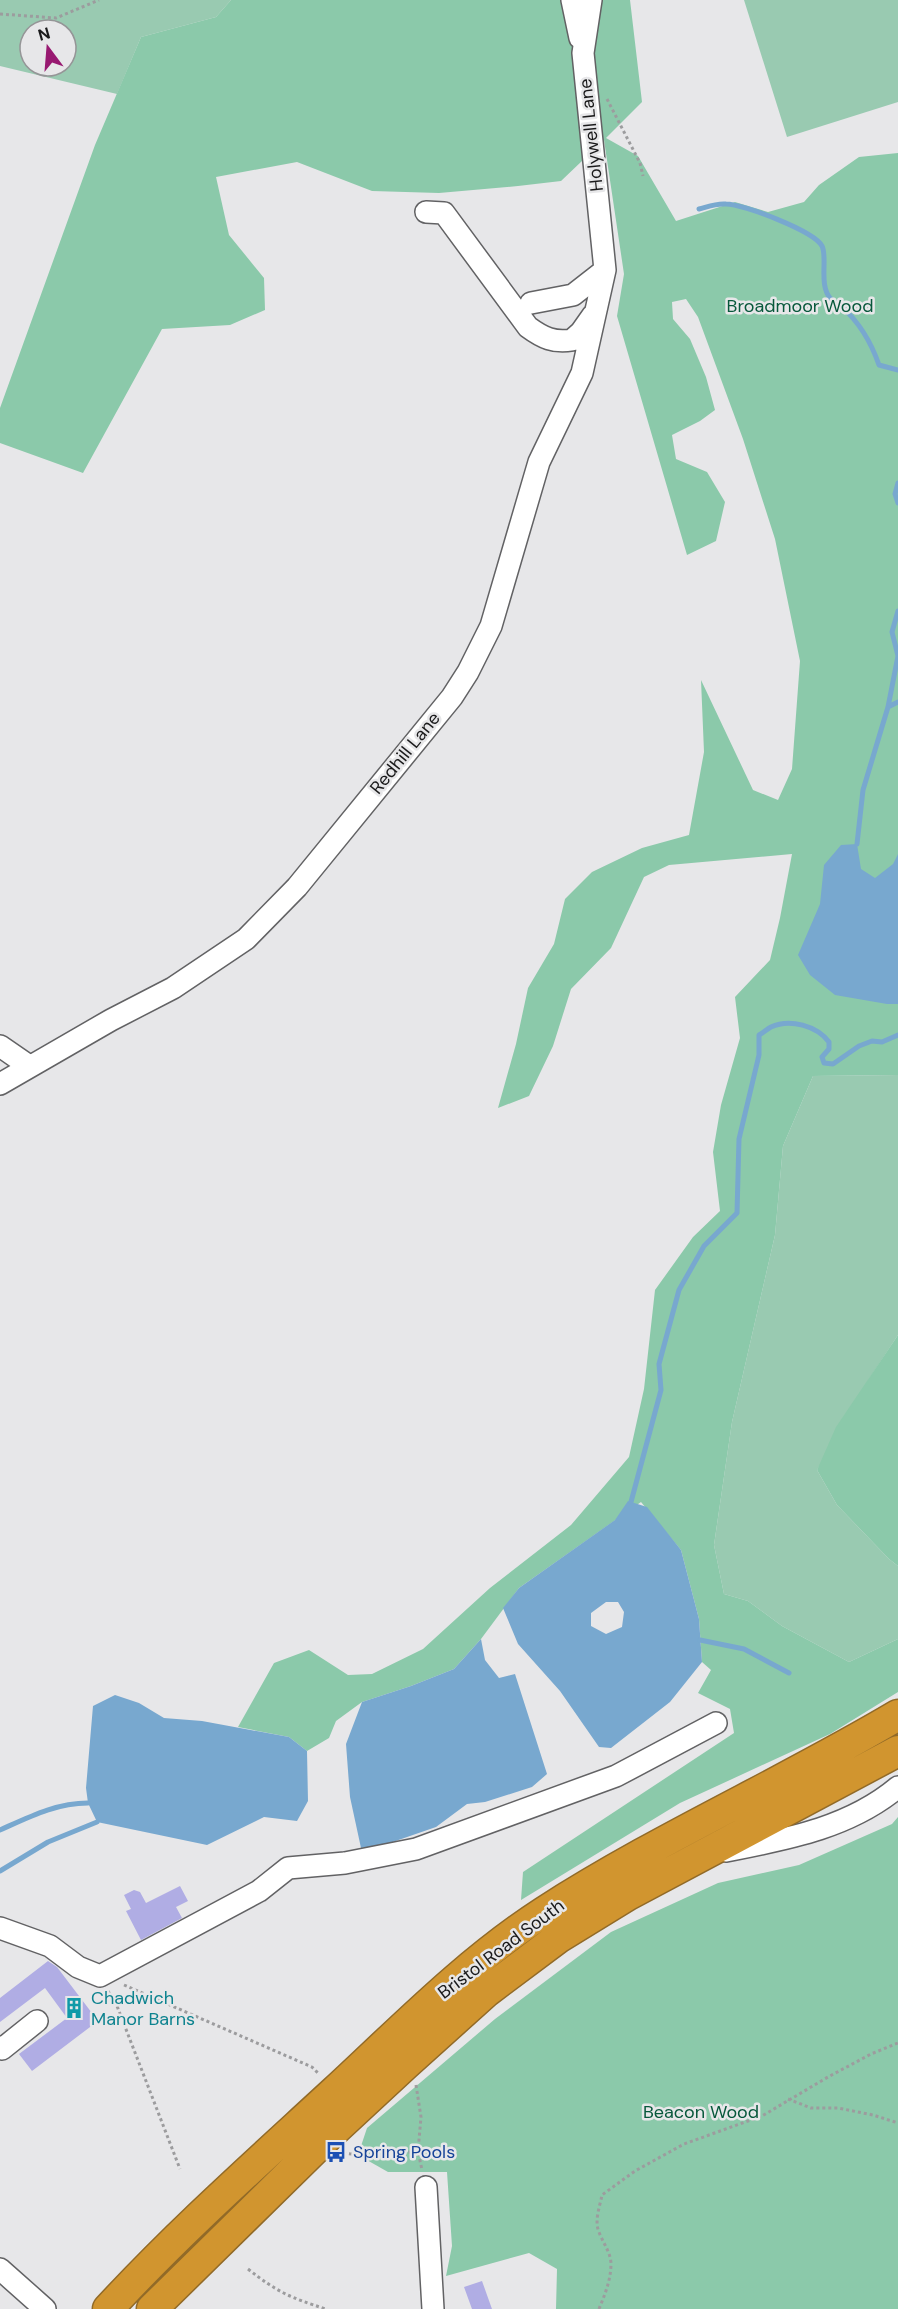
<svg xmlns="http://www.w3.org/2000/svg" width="898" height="2309" font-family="'DM Sans',sans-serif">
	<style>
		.green { fill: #99cab1; fill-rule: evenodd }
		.forest { fill: #8bc9aa }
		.water { fill: #78a8cf; fill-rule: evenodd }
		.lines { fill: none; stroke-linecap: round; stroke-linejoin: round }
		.stream { stroke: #78a8cf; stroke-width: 5 }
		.building { fill: #b0ade4 }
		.minor-casing { stroke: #626264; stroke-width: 24 }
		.highway-casing { stroke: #916a28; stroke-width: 33 }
		.path { stroke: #9c9c9e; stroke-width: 3; stroke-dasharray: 3 3; stroke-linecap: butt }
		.minor { stroke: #fff; stroke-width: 21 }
		.highway { stroke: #d1952f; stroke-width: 30 }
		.labels { text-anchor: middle; stroke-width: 5; stroke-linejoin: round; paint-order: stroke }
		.street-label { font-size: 18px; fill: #1a1a1b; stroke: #e7e7e9 }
		.park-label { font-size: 18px; fill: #07583b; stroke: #e7e7e9 }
		.culture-label { font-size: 18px; fill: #0d838f; stroke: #e7e7e9; text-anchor: start }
		.transit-label { font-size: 18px; fill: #164399; stroke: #e7e7e9; text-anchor: start }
	</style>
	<rect width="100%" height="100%" fill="#e7e7e9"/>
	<path class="green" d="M0 0H231L216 17 141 37 117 94 0 66ZM30 30H66V66H30Z
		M744 0H898V102L787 137Z
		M898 1075V1335L869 1379 817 1470 837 1505 889 1559 898 1566V1639L849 1662 782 1626 748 1601 724 1594 714 1545 732 1422 775 1235 783 1146 813 1076Z"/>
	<path class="forest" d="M231 0H630L642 102 606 138 638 156 676 221 735 202 768 212 804 202 819 185 859 157 898 153V1075L813 1076 783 1146 775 1235 732 1422 714 1545 724 1594 748 1601 782 1626 849 1662 898 1639V1692L830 1734 680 1803 521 1900 523 1872 734 1733 730 1709 698 1693 711 1670 702 1662 699 1619 681 1550 641 1502 519 1588 481 1639 454 1669 411 1686 362 1702 336 1721 329 1738 307 1751 289 1737 238 1727 274 1663 309 1650 348 1675 372 1674 423 1649 490 1588 571 1525 629 1457 644 1389 655 1290 693 1237 720 1211 713 1152 721 1105 740 1038 735 997 770 960 780 918 792 854 669 865 644 877 611 948 571 989 553 1046 529 1096 498 1108 516 1044 528 988 554 944 565 899 592 872 642 848 689 835 704 752 701 680 753 790 778 800 792 769 800 661 775 539 743 439 698 317 686 299 672 302 673 319 690 339 706 377 715 410 700 421 672 435 676 459 707 472 725 502 716 541 687 555 617 316 624 274 604 140 561 181 518 186 439 193 372 191 297 162 216 177 229 235 264 278 265 310 230 325 162 329 83 473 0 443V408L95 145 141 37 216 17Z
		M898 1335V1566L889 1559 837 1505 817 1470 836 1427Z
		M898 1817V2309H556L557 2269 529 2253 446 2276 452 2246 447 2172H388L358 2155 367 2128 495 2019 611 1932 718 1883 799 1865 892 1824Z"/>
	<path class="water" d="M857 844 861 869 875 878 893 864 898 854V1004H887L835 995 810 975 798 955 820 904 824 865 841 845Z
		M628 1501 647 1507 681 1550 699 1619 702 1662 670 1702 611 1748 599 1747 560 1691 518 1644 503 1608 519 1588 615 1520ZM606 1602H618L624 1612 622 1627 606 1634 591 1626V1613Z
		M481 1639 485 1660 499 1678 515 1674 547 1774 532 1787 485 1802 467 1804 436 1827 384 1845 361 1848 350 1797 346 1744 362 1702 411 1686 454 1669Z
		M115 1695 139 1703 164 1718 202 1721 289 1737 307 1751 308 1801 297 1821 264 1817 207 1845 97 1822 88 1803 86 1788 93 1706Z"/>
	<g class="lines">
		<path class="stream" d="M699 209C707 207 716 203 726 204 743 204 814 231 822 246 828 257 818 286 831 299 834 302 839 304 842 307 860 323 871 342 879 365L898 370
			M898 483 895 494 898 503
			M888 707 898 702
			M857 844 863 790 888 707 898 656 892 632 898 611
			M631 1502 661 1390 659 1364 679 1290 704 1246 737 1213 739 1139 759 1055V1035C763 1033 767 1029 771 1027 790 1018 817 1026 829 1042V1049L822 1057 824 1063 833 1064 859 1046 872 1041 882 1042 898 1035
			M700 1640 744 1649 789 1673
			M0 1830C29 1817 56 1803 88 1803
			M0 1871 48 1842 97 1822"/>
	</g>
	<path class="building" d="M180 1886 188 1901 176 1907 182 1918 141 1940 126 1911 131 1909 124 1895 134 1890 140 1892 146 1903Z
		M48 1961 57 1967 98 2021 32 2071 19 2054 67 2018 45 1988 0 2022V1998Z
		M482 2281 492 2309H472L464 2287Z"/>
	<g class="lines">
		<defs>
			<path id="minor" d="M572 0 580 38
				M426 212 444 213 528 327C543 338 554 343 572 340L581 332 593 315
				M531 303 573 295 605 270
				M0 1046 29 1066
				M0 1084 111 1020 173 988 246 939 297 887 452 697 468 672 491 626 539 462 582 373 605 270 583 53 591 0
				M726 1851C787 1839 849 1828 898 1787
				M0 1928 50 1946 78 1967 100 1976 259 1891 288 1868 345 1863 416 1849 616 1776 716 1723
				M0 2047 2 2049 37 2021
				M426 2187 433 2309
				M0 2269 45 2309"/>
			<path id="highway" d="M108 2309C179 2232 258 2162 335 2091 402 2029 467 1962 544 1912 657 1839 782 1784 898 1715
				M152 2309 323 2141 405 2065 486 1992 558 1938 628 1895 898 1751"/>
		</defs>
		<use href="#minor" class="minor-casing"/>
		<use href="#highway" class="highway-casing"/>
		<path class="path" d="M0 14 56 18 99 0
			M607 99 640 163 643 176
			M124 1985 312 2067 319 2074
			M108 1991 117 2006 180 2169
			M416 2085 421 2117 418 2151
			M788 2099 811 2108H838L873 2115 898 2123
			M343 2153 375 2157 418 2151 422 2170
			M248 2269C277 2292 291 2298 326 2309
			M599 2309C605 2294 611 2280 611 2263 610 2251 603 2243 599 2232 594 2221 600 2206 602 2195L635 2171 684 2144 762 2116 828 2077 871 2054 898 2043"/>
		<use href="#minor" class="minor"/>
		<use href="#highway" class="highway"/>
	</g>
	<defs>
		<symbol id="building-bare" viewBox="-9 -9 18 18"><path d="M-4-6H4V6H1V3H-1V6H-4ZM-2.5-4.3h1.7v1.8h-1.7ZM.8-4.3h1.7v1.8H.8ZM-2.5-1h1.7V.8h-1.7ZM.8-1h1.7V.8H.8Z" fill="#0f9aa8" stroke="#e7e7e9" stroke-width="2.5" paint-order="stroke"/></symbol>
		<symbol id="bus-bare" viewBox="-9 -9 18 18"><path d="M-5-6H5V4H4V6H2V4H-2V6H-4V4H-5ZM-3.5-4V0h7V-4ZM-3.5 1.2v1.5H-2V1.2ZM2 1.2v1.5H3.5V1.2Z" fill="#1a4fb4" stroke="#e7e7e9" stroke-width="2.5" paint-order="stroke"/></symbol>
	</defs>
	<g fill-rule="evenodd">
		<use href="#building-bare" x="59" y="1993" width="30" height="30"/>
		<use href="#bus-bare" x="321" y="2137" width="30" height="30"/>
	</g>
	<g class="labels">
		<g class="street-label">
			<text transform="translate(591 135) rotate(-96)" y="6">Holywell Lane</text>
			<text transform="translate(405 753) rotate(-51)" y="6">Redhill Lane</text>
			<text transform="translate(501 1949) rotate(-37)" y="6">Bristol Road South</text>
		</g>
		<g class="park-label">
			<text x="800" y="312">Broadmoor Wood</text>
			<text x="701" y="2118">Beacon Wood</text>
		</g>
		<g class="culture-label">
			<text x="91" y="2004">Chadwich<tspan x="91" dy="21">Manor Barns</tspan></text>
		</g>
		<g class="transit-label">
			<text x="353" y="2158">Spring Pools</text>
		</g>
	</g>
	<g transform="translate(48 48) rotate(344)"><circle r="28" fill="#e7e7e9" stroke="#959597" stroke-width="1.5"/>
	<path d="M0-4.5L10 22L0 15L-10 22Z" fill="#981971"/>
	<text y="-9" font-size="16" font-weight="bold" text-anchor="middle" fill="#1a1a1b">N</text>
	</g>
</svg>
